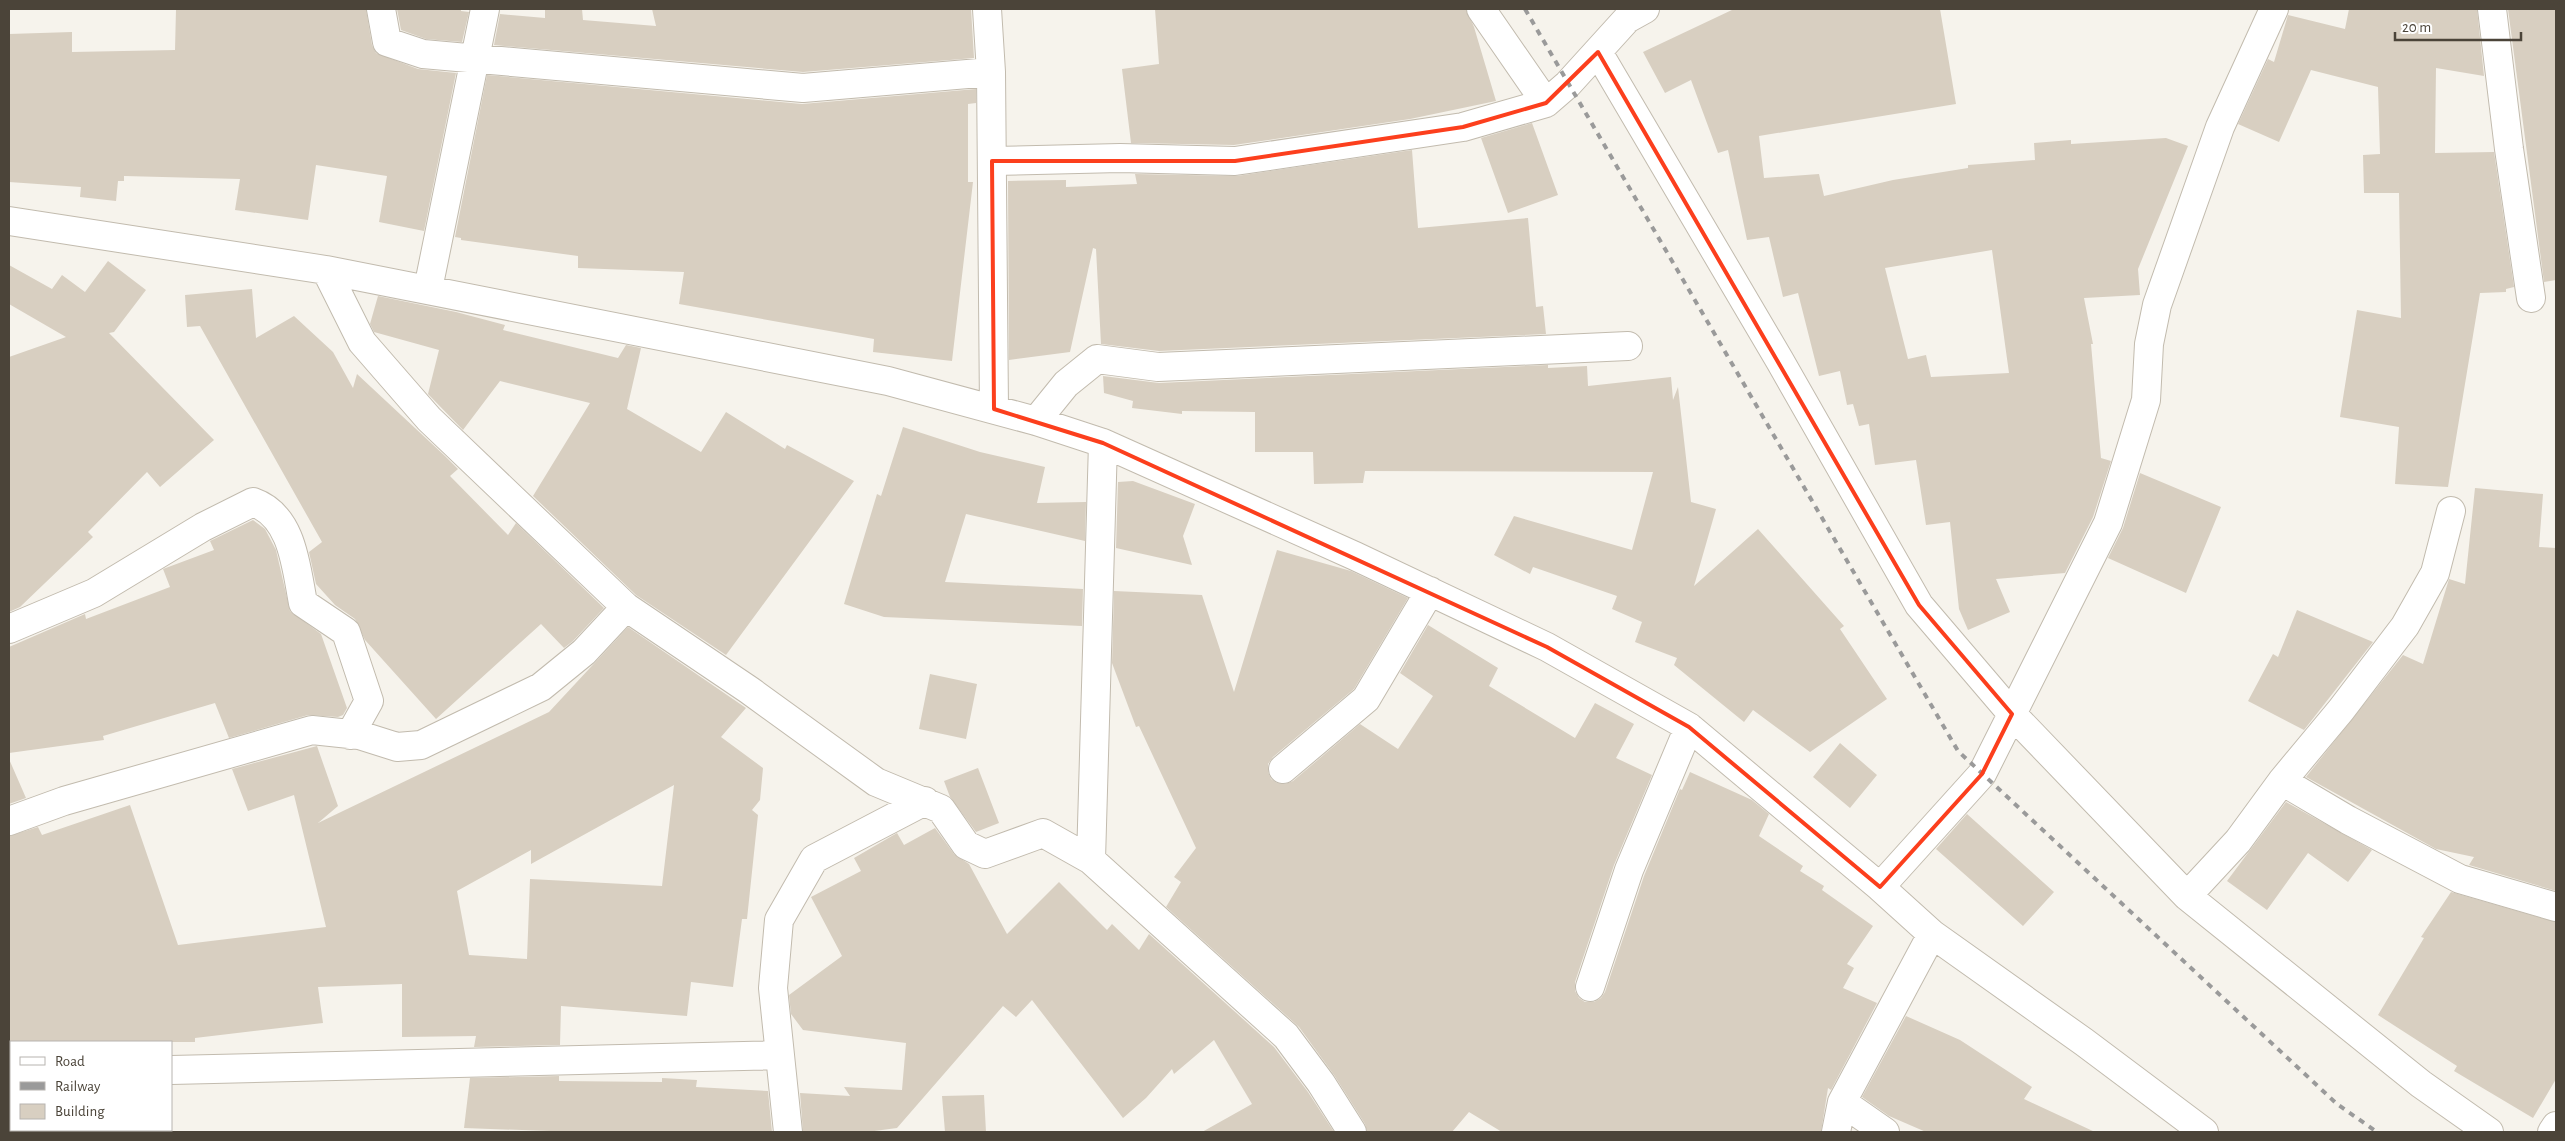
<svg xmlns="http://www.w3.org/2000/svg" width="2565" height="1141" font-family="'Alegreya Sans',sans-serif">
	<style>
		.building { fill: #d8cfc1; fill-rule: evenodd }
		.lines { fill: none; stroke-linecap: round; stroke-linejoin: round }
		.minor-casing { stroke: #c2bbae; stroke-width: 30 }
		.minor { stroke: #fff; stroke-width: 28 }
		.rail { stroke: #9a9a9a; stroke-width: 4; stroke-dasharray: 6 6; stroke-linecap: butt }
		.marked { fill: none; stroke: #fc3f1d; stroke-width: 4; stroke-linejoin: round }
	</style>
	<rect width="100%" height="100%" fill="#f6f3ec"/>
	<path class="building" d="M176 9H366L372 45 376 53 418 69 456 73 424 231 379 222 387 176 316 165 308 220 235 210 240 179 124 176V181H118L116 201 80 197 81 187 9 182V34L72 32V52L175 50Z
		M397 9H461V11L469 12 462 42 426 39 401 30Z
		M545 9H582L583 20 656 26 652 9H971L974 58 803 72 494 45 500 14 545 18Z
		M1155 9H1466L1474 27 1496 101 1410 119 1234 145 1131 143 1122 69 1159 64Z
		M1734 9H1940L1956 104 1759 136 1764 178 1819 174 1824 196 1893 180 1968 168V165L2035 160 2034 143 2071 140V144L2166 138 2188 146 2138 269 2140 295 2084 298 2093 344H2091L2101 458 2111 461 2093 517 2065 573 1996 579 2010 612 1968 630 1959 609 1950 522 1926 525 1916 460 1875 465 1869 424 1859 426 1853 404 1847 405 1840 371 1819 376 1798 293 1783 297 1769 237 1747 240 1728 150 1718 153 1691 80 1665 93 1643 52ZM1992 250 2009 373 1931 377 1926 355 1908 359 1885 268Z
		M2349 9H2477L2484 76 2436 68 2435 153 2494 152 2514 287 2506 289V292L2480 293 2448 487 2395 484 2399 427 2340 417 2357 310 2401 318 2399 193H2364L2363 155 2380 154 2378 87 2311 70 2279 142 2238 124 2268 59 2274 62 2288 15 2345 29Z
		M2508 9H2556V280L2544 282Z
		M487 75 802 104 976 89V103L968 104V182H973L952 361 873 352 874 339 679 304 684 272 578 268V256L461 240V238L455 237Z
		M1532 123 1558 195 1508 213 1481 138Z
		M1412 150 1418 228 1528 218 1536 307 1543 306 1546 334 1159 351 1101 344 1096 249 1093 248 1070 352 1009 360 1008 181 1066 180V187L1137 184 1135 174 1237 176Z
		M108 261 146 290 114 332 109 333 214 440 160 487 147 472 88 532 93 537 20 607 9 612V357L66 337 9 304V265L52 289 62 275 85 292Z
		M252 289 256 338 294 316 333 352 353 388 357 374 445 456 458 469 450 476 508 535 516 523 604 608 573 641 564 648 541 624 436 719 365 640 355 619 335 605 316 584 309 552 322 542 200 326 187 327 185 295Z
		M378 296 456 312 505 325 503 330 618 358 626 345 641 348 627 409 701 452 726 412 785 449 787 445 854 481 726 655 636 595 533 496 590 403 500 381 463 430 428 394 439 350 374 332 370 324Z
		M1548 365V368L1587 366 1588 386 1671 377 1673 400 1678 387 1691 502 1716 509 1694 586 1758 529 1844 626 1840 629 1887 699 1810 752 1753 710 1744 722 1674 665 1677 658 1635 642 1642 622 1612 609 1617 596 1533 567 1530 574 1494 555 1514 516 1632 550 1653 472 1365 471 1363 483 1314 484 1313 452H1255V412L1182 411V414L1132 408 1133 401 1104 393 1103 376 1159 383Z
		M903 427 980 452 1045 467 1037 503 1086 502 1085 541 966 514 945 582 1083 589 1082 626 884 617 844 604 877 494 881 496Z
		M2140 473 2221 507 2186 593 2108 558 2123 528Z
		M1133 481 1195 504 1183 536 1192 565 1116 548 1118 482Z
		M2475 488 2543 494 2539 547 2556 548V891L2469 865 2474 857 2436 849 2306 777 2403 655 2423 664 2449 579 2465 584Z
		M253 520 265 529 276 550 290 611 321 634 347 708 343 715 338 717 308 715 229 738 215 703 103 736 104 740 9 753V647L85 614 86 619 170 587 163 569 214 550 210 541Z
		M1277 550 1351 571 1408 598 1354 689 1273 757 1268 764V772L1271 779 1277 783 1285 784 1293 781 1360 724 1398 749 1433 696 1400 673 1428 625 1498 668 1489 686 1575 738 1595 703 1634 724 1616 758 1652 775 1614 865 1575 982V991L1579 998 1585 1002H1594L1601 998 1605 992 1644 876 1680 789 1682 790 1690 772 1752 800 1769 814 1759 836 1803 866 1800 871 1824 886 1822 890 1873 926 1847 964 1854 968 1843 988 1877 1003 1831 1090 1828 1088 1821 1132H1502L1469 1112 1452 1132H1367L1365 1124 1334 1075 1299 1027 1166 907 1181 882 1174 877 1196 848 1139 726 1136 727 1112 663 1114 591 1202 595 1234 692Z
		M2297 610 2373 642 2304 730 2248 701 2273 654 2278 657Z
		M628 627 746 708 721 737 763 768 760 800 752 810 758 815 747 919H742L733 987 691 982 687 1016 561 1006 560 1045 474 1047 476 1036 402 1037V984L318 987 323 1023 195 1038V1042H9V836L38 827 42 835 130 805 178 945 326 927 294 795 248 811 232 769 317 746 338 806 318 823 549 712ZM674 785 662 886 530 879 527 959 469 955 457 891 531 850V864Z
		M930 674 977 684 966 739 919 729Z
		M1840 743 1877 775 1850 808 1813 777Z
		M9 759 26 798 9 804Z
		M978 768 999 823 976 832 950 797 944 781Z
		M2286 802 2372 850 2348 882 2308 853 2267 910 2227 881Z
		M1967 814 2054 892 2023 926 1936 849Z
		M935 828 954 854 969 864 1007 934 1059 882 1107 930 1112 924 1139 950 1149 934 1274 1047 1308 1092 1334 1132H1202L1252 1104 1214 1040 1174 1074 1172 1069 1146 1098 1123 1118 1032 1000 1016 1017 1003 1006 897 1128 867 1132H803L800 1093 850 1096 844 1087 902 1090 906 1043 803 1030 791 1014 789 995 842 956 811 897 861 871 854 858 897 833 904 845Z
		M2451 892 2556 922V1079L2533 1118 2454 1071 2457 1066 2378 1015 2424 938 2421 937Z
		M1906 1016 1960 1040 2032 1087 2024 1099 2095 1132H1926L1889 1116 1862 1097Z
		M559 1076V1081L662 1082V1078L697 1080 696 1087 768 1091 772 1132H577L464 1128 470 1078Z
		M984 1095 986 1132H945L942 1096Z"/>
	<g class="lines">
		<defs>
			<path id="minor" d="M381 9 387 42 423 54 803 88 991 72
				M987 9 991 72 994 409
				M1481 9 1546 103
				M2492 9 2509 149 2531 298
				M1598 52 1780 361 1919 605 2012 714 2187 896 2421 1084 2489 1132
				M992 161 1120 158 1235 161 1463 127 1546 103 1568 84 1627 19 1645 9
				M9 221 326 270 888 381 1036 421 1103 443 1355 556 1547 647 1689 727 1880 887 1932 934 2084 1042 2204 1132
				M326 270 362 342 429 419 626 607 749 690 876 782 941 809 966 845 985 854 1043 833 1091 860 1286 1036 1321 1083 1352 1132
				M428 289 485 9
				M1036 421 1066 384 1097 359 1158 367 1628 346
				M9 629 94 593 203 527 253 502C293 516 296 567 303 603L346 632 369 701 350 735
				M1283 769 1366 699 1430 591
				M2282 781 2348 820 2460 879 2556 907
				M9 821 64 801 312 730 359 735 397 747 421 745 541 687 584 652 626 607
				M1091 860 1103 443
				M1880 887 1982 774 2108 523 2146 400 2149 344 2157 305 2220 127 2274 9
				M2187 896 2238 841 2282 781 2341 710 2405 626 2435 573 2451 511
				M1590 987 1629 870 1689 727
				M171 1070 780 1055
				M9 1074H11
				M1842 1102 1885 1132
				M788 1132 773 988 779 920 814 859 925 801
				M1836 1132 1842 1102 1932 934
				M2552 1132 2556 1126"/>
		</defs>
		<use href="#minor" class="minor-casing"/>
		<use href="#minor" class="minor"/>
		<path class="rail" d="M1525 9 1958 751 2337 1104 2377 1132"/>
	</g>
	<path class="marked" d="M1598 52 1919 605 2012 714 1982 774 1880 887 1689 727 1547 647 1103 443 994 409 992 161H1235L1463 127 1546 103Z"/>
	<rect width="2565" height="1141" fill="none" stroke="#4b4439" stroke-width="20"/>
	<rect x="10" y="1041" width="162" height="90" fill="#ffffff" stroke="#b7b4b0"/>
	<rect x="20" y="1057" width="25" height="8" fill="#ffffff" stroke="#b7b4b0"/>
	<text x="55" y="1066" font-size="15" fill="#4b4439">Road</text>
	<rect x="20" y="1082" width="25" height="8" fill="#9a9a9a" stroke="#b7b4b0"/>
	<text x="55" y="1091" font-size="15" fill="#4b4439">Railway</text>
	<rect x="20" y="1104" width="25" height="15" fill="#d8cfc1" stroke="#b7b4b0"/>
	<text x="55" y="1116" font-size="15" fill="#4b4439">Building</text>
	<path d="M2395 32v8h126v-8" fill="none" stroke="#4b4439" stroke-width="2.5"/>
	<text x="2402" y="32" font-size="15" fill="#4b4439" stroke="#ffffff" stroke-width="4" paint-order="stroke">20 m</text>
</svg>
